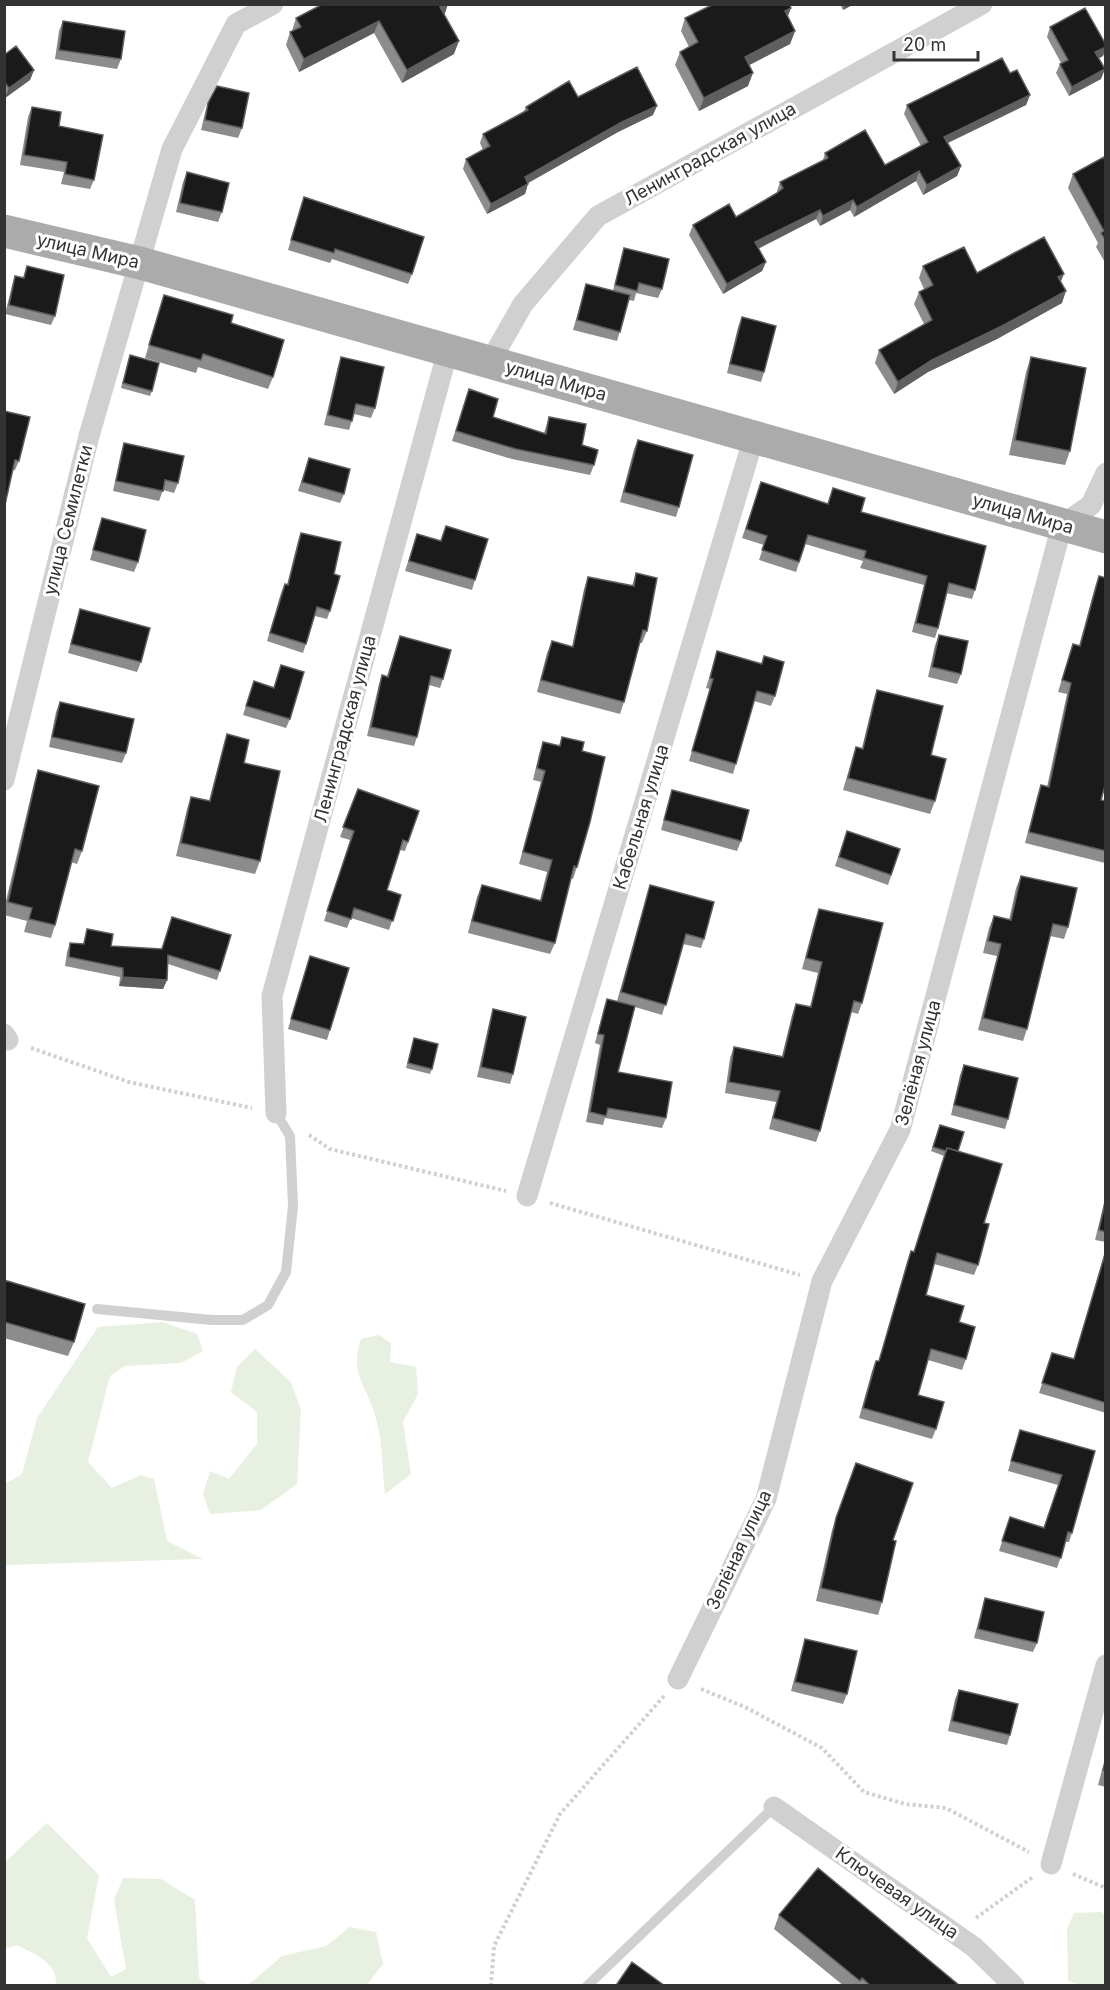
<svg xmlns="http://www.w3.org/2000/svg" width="1110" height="1990" font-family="Inter,sans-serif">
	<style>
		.green { fill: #e8f0e1 }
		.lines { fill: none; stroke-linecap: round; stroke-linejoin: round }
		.path { stroke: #d0d0d0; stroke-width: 4; stroke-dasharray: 3 3; stroke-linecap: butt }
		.lane { stroke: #d0d0d0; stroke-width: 10 }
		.street { stroke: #d0d0d0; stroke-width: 21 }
		.primary { stroke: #ababab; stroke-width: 33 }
		.wall { fill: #8c8c8c }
		.shaded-wall { fill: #5f5f5f }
		.building { fill: #1a1a1a; stroke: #5f5f5f; stroke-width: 1.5 }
		.labels { text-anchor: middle; stroke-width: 6; stroke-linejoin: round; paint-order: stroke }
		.street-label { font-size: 18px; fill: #333; stroke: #fff }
	</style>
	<rect width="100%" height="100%" fill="#fff"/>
	<path class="green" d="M163 1322 197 1334 203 1351 181 1363 125 1366 110 1376 88 1462 112 1488 141 1475 154 1479 167 1541 203 1559 5 1565V1484L22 1474 37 1418 98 1327Z
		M379 1335 391 1343 390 1362 416 1367 418 1394 403 1422 411 1474 385 1494C382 1469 383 1439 375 1415 366 1384 349 1373 361 1339Z
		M255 1349 291 1382 301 1410 297 1484 261 1510 210 1514 203 1494 210 1471 229 1479 257 1444V1412L231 1392 237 1367Z
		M47 1823 99 1875 87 1938 111 1977 126 1969 114 1900 123 1878 161 1879 195 1900 199 1978 208 1985H56C58 1962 34 1954 17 1945L5 1949 6 1861Z
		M1101 1912 1105 1914V1985H1081L1068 1981 1067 1929 1074 1913Z
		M350 1927 376 1932 383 1964 367 1985H248L282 1956 326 1946Z"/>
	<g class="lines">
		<path class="path" d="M31 1048 129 1082 252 1108
			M309 1135 330 1149 506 1191
			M550 1203 800 1275
			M701 1689 745 1707 822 1748 864 1792 905 1804 946 1808 1029 1852
			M1073 1874 1106 1888
			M976 1918 1033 1877
			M491 1986 494 1946 560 1814 664 1696"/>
		<path class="lane" d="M97 1309 212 1320H243L268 1305 286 1272 293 1206 290 1136 276 1113
			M587 1986 774 1807"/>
		<path class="street" d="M490 362 523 304 598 216 982 4
			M4 780 89 436 172 149 236 24 273 4
			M4 1034 8 1040
			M276 1113 272 996 448 350
			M527 1196 754 437
			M678 1679 766 1499 822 1281 900 1130 1062 525 1091 505 1106 473
			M774 1807 974 1947 1014 1986
			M1051 1864 1106 1665"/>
		<path class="primary" d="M4 231 140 263 1106 537"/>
	</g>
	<path class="wall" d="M448 4 444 15 454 54 402 83 374 33 299 72 286 45 290 32 292 31 296 18Z
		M840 4H854L843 10Z
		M788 17 795 31 790 44 749 65 748 86 699 111 675 65 680 52 689 47 681 31 685 18Z
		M63 21 121 59 117 69 55 59 59 31Z
		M1050 27 1106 45V49L1103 56 1099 58 1101 79 1069 96 1056 73 1060 64 1061 63 1047 37Z
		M4 55 34 70 30 80 5 98 4 97Z
		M1010 73 1030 95 1026 105 948 143 961 166 957 176 923 195 916 181 854 217 850 210 820 226 816 219 758 249 766 262 762 271 723 294 689 235 693 225 736 217 778 193 777 191 780 182 823 160 825 153 885 165 921 146 904 114 907 105Z
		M578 97 653 115 618 132 528 183 525 194 487 214 463 169 466 159 483 150 480 143 483 134 524 111 526 107Z
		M208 103 242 128 238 138 201 130 205 113Z
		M32 107 59 126 94 180 90 189 61 184 64 172 20 165 28 117Z
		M1106 160V264L1096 247 1098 243 1068 188 1073 174Z
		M187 172 222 212 218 222 176 212 183 182Z
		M304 197 412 274 408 284 332 259 330 263 288 250Z
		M624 248 662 289 658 298 636 293 634 301 629 300 617 341 573 330 586 284 613 291 621 258Z
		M27 266 55 316 51 325 5 314 12 286 15 276 23 278Z
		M923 266 977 273 1061 282 1062 303 997 339 928 372 894 394 875 363 879 350 924 324 914 304 919 292 924 289 919 278Z
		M164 295 231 323 273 377 268 389 198 367 196 373 145 358Z
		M742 317 764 372 761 382 727 373 738 327Z
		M130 355 152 391 150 396 121 388Z
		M341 357 375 408 371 418 354 414 349 430 324 425 338 366Z
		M1031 357 1070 451 1065 465 1009 455 1026 372Z
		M469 389 493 417 544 433 549 417 582 445 594 465 590 475 512 459 452 441Z
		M4 411 19 461 15 470H13Z
		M638 440 679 507 676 517 620 502 634 449Z
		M124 443 178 483 174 493 163 490 159 501 113 491 121 453Z
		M309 458 344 494 340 503 298 491Z
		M761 482 828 504 833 488 861 512 975 590 972 599 946 593 938 628 935 638 912 632 924 585 860 568 863 561 805 544 796 572 759 560 764 545 742 538Z
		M102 518 138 562 134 572 90 560Z
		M446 526 475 580 472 590 405 571 417 534 440 541Z
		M301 533 334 574 330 611 327 619 315 616 303 653 267 641 281 593 285 584 287 585 298 541Z
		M636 573 647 631 642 643H640L624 702 620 714 537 692 547 653 552 641 572 647 584 589 588 577 632 586Z
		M1099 576 1101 800 1106 801 1105 863 1025 843 1037 797 1041 785 1047 787 1067 694 1058 692 1073 644 1079 646 1095 587Z
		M80 609 141 662 137 672 68 653Z
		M939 635 961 674 957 684 928 677 935 645Z
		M400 636 443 679 440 688 429 685 417 737 414 746 367 736 379 684 382 675 387 676Z
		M717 651 761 664 764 656 775 696 771 706 754 701 733 774 689 761 710 689 706 688Z
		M281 665 290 719 286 728 243 715 254 681 274 687Z
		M877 690 931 755 935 801 930 814 843 790 852 759 856 747 862 748 873 702Z
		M60 702 126 753 122 763 49 747 56 712Z
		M227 734 244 763 260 861 255 874 176 856 187 809 191 797 209 801 223 747Z
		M562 737 582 751 577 867 573 879 571 878 555 943 550 954 468 933 477 897 482 885 540 900 547 872 519 864 541 782 533 780 539 754 543 742 559 746Z
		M38 770 82 851 77 864 71 862 55 925 51 938 24 932 27 921 4 915V909L34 783Z
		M358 789 419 811 405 851 400 850 387 890 401 895 389 930 351 918 347 928 324 921 350 840 340 837Z
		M672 790 741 841 737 851 661 830Z
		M847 831 900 849 888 885 835 866Z
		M1021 876 1068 927 1064 939 1050 936 1027 1029 1023 1041 978 1030 997 956 983 953 989 928 994 916 1009 920 1016 888Z
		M650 885 704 939 701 948 683 944 662 1015 635 1007 618 1072 666 1118 662 1128 605 1118 603 1125 586 1122 600 1045 595 1043 604 1008 607 999 617 1001 647 895Z
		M819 909 862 1003 858 1014 851 1012 820 1131 816 1142 769 1129 776 1102 725 1093 730 1058 734 1047 782 1056 792 1015 796 1004 810 1007 818 973 802 969 815 920Z
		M87 929 111 946 162 949 220 971 217 980 168 964 167 980 163 989 119 986 120 977 65 966 67 952 70 943 83 944Z
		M310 956 330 1030 327 1040 288 1029Z
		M493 1009 513 1074 510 1084 477 1077 490 1019Z
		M414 1038 432 1069 430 1074 406 1068Z
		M964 1065 1008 1119 1005 1129 951 1115 960 1075Z
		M940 1125 958 1151 984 1223 978 1265 974 1275 934 1264 926 1295 959 1322 966 1359 962 1370 928 1360 918 1395 936 1429 932 1439 859 1418 872 1371 876 1361H879L907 1262 911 1251 914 1252 944 1156 931 1151Z
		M1106 1195V1242L1095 1240Z
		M1106 1248V1413L1039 1393 1052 1353 1074 1359Z
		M4 1280 74 1342 68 1356 4 1338Z
		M1020 1430 1095 1451 1072 1533 1069 1542H1066L1057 1568 999 1551 1010 1517 1044 1527 1058 1485 1008 1471Z
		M856 1463 893 1540 882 1602 878 1615 816 1601 832 1530Z
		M985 1598 1037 1643 1033 1652 974 1638 982 1608Z
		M805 1639 847 1694 843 1704 791 1691 802 1649Z
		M959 1690 1010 1735 1007 1745 948 1731 955 1699Z
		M1106 1755V1787L1098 1785Z
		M779 1915 960 1986H844L774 1929Z"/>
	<path class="shaded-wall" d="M446 4H448L444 16 440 7Z
		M845 4H854L843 10Z
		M791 8 786 21 785 11Z
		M379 21 374 33 299 72 304 59Z
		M795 31 790 44 740 70 745 57Z
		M459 41 454 54 402 83 407 70Z
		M1106 47 1103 56 1092 62 1095 52Z
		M1105 69 1101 79 1069 96 1072 87Z
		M34 70 30 80 5 98 9 88Z
		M753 73 748 86 699 111 704 98Z
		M1030 95 1026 105 941 146 944 137Z
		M657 106 653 115 618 132 521 187 525 177 622 122Z
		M961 166 957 176 923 195 927 185Z
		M919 171 916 181 854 217 857 207Z
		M528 184 525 194 487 214 491 204Z
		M853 200 850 210 820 226 823 216Z
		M820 210 816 219 751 252 755 242Z
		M766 262 762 271 723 294 727 284Z
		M1064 274 1059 286 1058 277Z
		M1066 291 1062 303 997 339 928 372 894 394 898 382 932 360Z
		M123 977 167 980 163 989 119 986Z"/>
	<path class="building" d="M323 4H446L440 7 459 41 407 70 379 21 304 59 290 32 301 27 296 18Z
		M714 4H789L791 8 785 11 795 31 745 57 753 73 704 98 680 52 698 42 685 18Z
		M1085 8 1106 45V47L1095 52 1105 69 1072 87 1060 64 1068 60 1050 27Z
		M63 21 125 31 121 59 59 50Z
		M16 46 34 70 9 88 6 84 4 85V55Z
		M1002 58 1010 73 1017 70 1030 95 944 137 961 166 927 185 919 171 857 207 853 200 823 216 820 210 755 242 766 262 727 284 693 225 729 204 736 217 777 193 783 188 780 182 828 158 825 153 865 130 885 165 928 142 907 105Z
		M637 67 657 106 622 122 525 177 528 184 491 204 466 159 490 146 483 134 528 110 526 107 569 81 578 97Z
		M217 86 249 93 242 128 205 120 208 103Z
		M32 107 61 112 59 126 103 135 94 180 65 174 67 162 24 155Z
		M1104 157 1106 160V241L1101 233 1104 231 1073 174Z
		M187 172 229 183 222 212 180 203Z
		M304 197 424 237 412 274 335 249 334 253 291 240Z
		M1044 237 1064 274 1058 277 1066 291 1002 326 932 360 898 382 879 350 932 320 919 292 933 285 923 266 964 247 977 273Z
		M624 248 669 259 662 289 639 283 637 291 615 285Z
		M27 266 64 275 55 316 9 305 15 276 24 278Z
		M586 284 630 295 620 332 577 320Z
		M164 295 233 315 231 323 284 340 273 377 203 354 201 360 149 345Z
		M742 317 776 326 764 372 730 364Z
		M130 355 159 363 152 391 123 383Z
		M341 357 384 367 375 408 356 404 352 421 328 415Z
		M1031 357 1086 368 1070 451 1015 440Z
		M469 389 498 399 493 417 546 434 549 417 586 424 582 445 598 450 594 465 516 449 456 431Z
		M4 411 30 417 19 461 15 460 4 509Z
		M638 440 693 455 679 507 624 492Z
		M124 443 184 456 178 483 165 480 163 491 116 481Z
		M309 458 350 469 344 494 302 482Z
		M761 482 828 504 833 488 865 498 861 512 986 546 975 590 949 583 938 628 916 623 927 576 864 558 866 551 808 535 799 562 762 550 767 536 746 529Z
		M102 518 146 530 138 562 93 550Z
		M446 526 488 539 475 580 409 561 417 534 441 541Z
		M301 533 341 542 334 574 340 576 330 611 317 607 306 644 270 633 285 584 288 585Z
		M636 573 657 578 647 631 643 630 624 702 541 680 552 641 573 647 588 577 634 586Z
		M1099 576 1106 578V782L1101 800 1106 801V851L1029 832 1041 785 1049 787 1071 683 1062 680 1073 644 1080 646Z
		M80 609 150 628 141 662 71 644Z
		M939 635 968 641 961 674 932 667Z
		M400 636 451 650 443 679 431 676 417 737 371 727 382 675 388 677Z
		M717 651 762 664 764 656 784 662 775 696 757 691 736 764 692 751 713 679 710 678Z
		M281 665 304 672 290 719 246 706 254 681 274 688Z
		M877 690 943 706 931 755 946 759 935 801 848 778 856 747 863 749Z
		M60 702 134 719 126 753 52 737Z
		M227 734 249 740 244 763 280 771 260 861 181 843 191 797 210 801Z
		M562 737 584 742 582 751 605 757 590 822 577 867 574 866 555 943 472 921 482 885 541 901 552 860 523 852 545 771 537 768 543 742 560 746Z
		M38 770 99 786 82 851 75 849 55 925 29 919 32 908 8 902Z
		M358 789 419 811 408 842 403 840 387 890 401 895 393 921 354 908 351 919 327 911 354 831 343 827Z
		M672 790 749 810 741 841 664 820Z
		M847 831 900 849 891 875 839 857Z
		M1021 876 1077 888 1068 927 1053 924 1027 1029 983 1018 1001 944 988 941 994 916 1011 920Z
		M650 885 714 902 704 939 686 934 666 1005 621 992Z
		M819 909 883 923 862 1003 854 1001 820 1131 773 1118 780 1091 729 1082 734 1047 783 1057 796 1004 811 1007 822 962 806 958Z
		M172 917 231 935 220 971 168 955 167 980 123 977V968L69 957 70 943 84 944 87 929 113 934 111 946 162 949Z
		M310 956 349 968 330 1030 291 1019Z
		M607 999 635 1006 618 1072 672 1082 666 1118 608 1108 606 1116 590 1112 604 1035 598 1034Z
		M493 1009 526 1017 513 1074 481 1067Z
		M414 1038 438 1044 432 1069 408 1063Z
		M964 1065 1018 1078 1008 1119 954 1105Z
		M940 1125 964 1132 958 1151 947 1148 946 1151 933 1147Z
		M947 1148 1002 1164 984 1223 989 1224 978 1265 937 1253 926 1295 964 1306 959 1322 975 1327 966 1359 931 1349 918 1395 944 1402 936 1429 863 1408 876 1361H879L911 1251 914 1252Z
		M1106 1198V1232L1099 1230Z
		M1106 1251V1403L1042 1383 1052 1353 1074 1359Z
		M4 1280 85 1304 74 1342 4 1322Z
		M1020 1430 1095 1451 1072 1533 1068 1532 1061 1558 1002 1541 1010 1517 1044 1528 1062 1475 1011 1461Z
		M856 1463 913 1483 893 1540 896 1541 882 1602 821 1588 836 1518Z
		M985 1598 1044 1612 1037 1643 978 1629Z
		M805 1639 857 1651 847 1694 795 1682Z
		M959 1690 1018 1704 1010 1735 952 1721Z
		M1106 1760V1771L1103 1770Z
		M818 1868 960 1986H871L862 1978 860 1981 779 1915Z
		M632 1962 665 1986H619L617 1984Z"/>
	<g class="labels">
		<g class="street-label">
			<text transform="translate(710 154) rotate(-29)" y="6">Ленинградская улица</text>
			<text transform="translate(88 251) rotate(13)" y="6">улица Мира</text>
			<text transform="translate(556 381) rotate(16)" y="6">улица Мира</text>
			<text transform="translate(1023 514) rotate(16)" y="6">улица Мира</text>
			<text transform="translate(68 520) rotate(-76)" y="6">улица Семилетки</text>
			<text transform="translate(345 729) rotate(-75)" y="6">Ленинградская улица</text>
			<text transform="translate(641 817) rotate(-73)" y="6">Кабельная улица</text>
			<text transform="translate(918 1063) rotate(-75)" y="6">Зелёная улица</text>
			<text transform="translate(739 1550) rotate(-65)" y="6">Зелёная улица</text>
			<text transform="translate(897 1893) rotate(35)" y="6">Ключевая улица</text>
		</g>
	</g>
	<rect width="1110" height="1990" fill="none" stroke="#333333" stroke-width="12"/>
	<path d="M894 51v9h84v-9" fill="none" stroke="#333333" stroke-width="3"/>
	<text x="903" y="51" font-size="18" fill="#333333" stroke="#ffffff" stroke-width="4.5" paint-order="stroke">20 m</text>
</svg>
